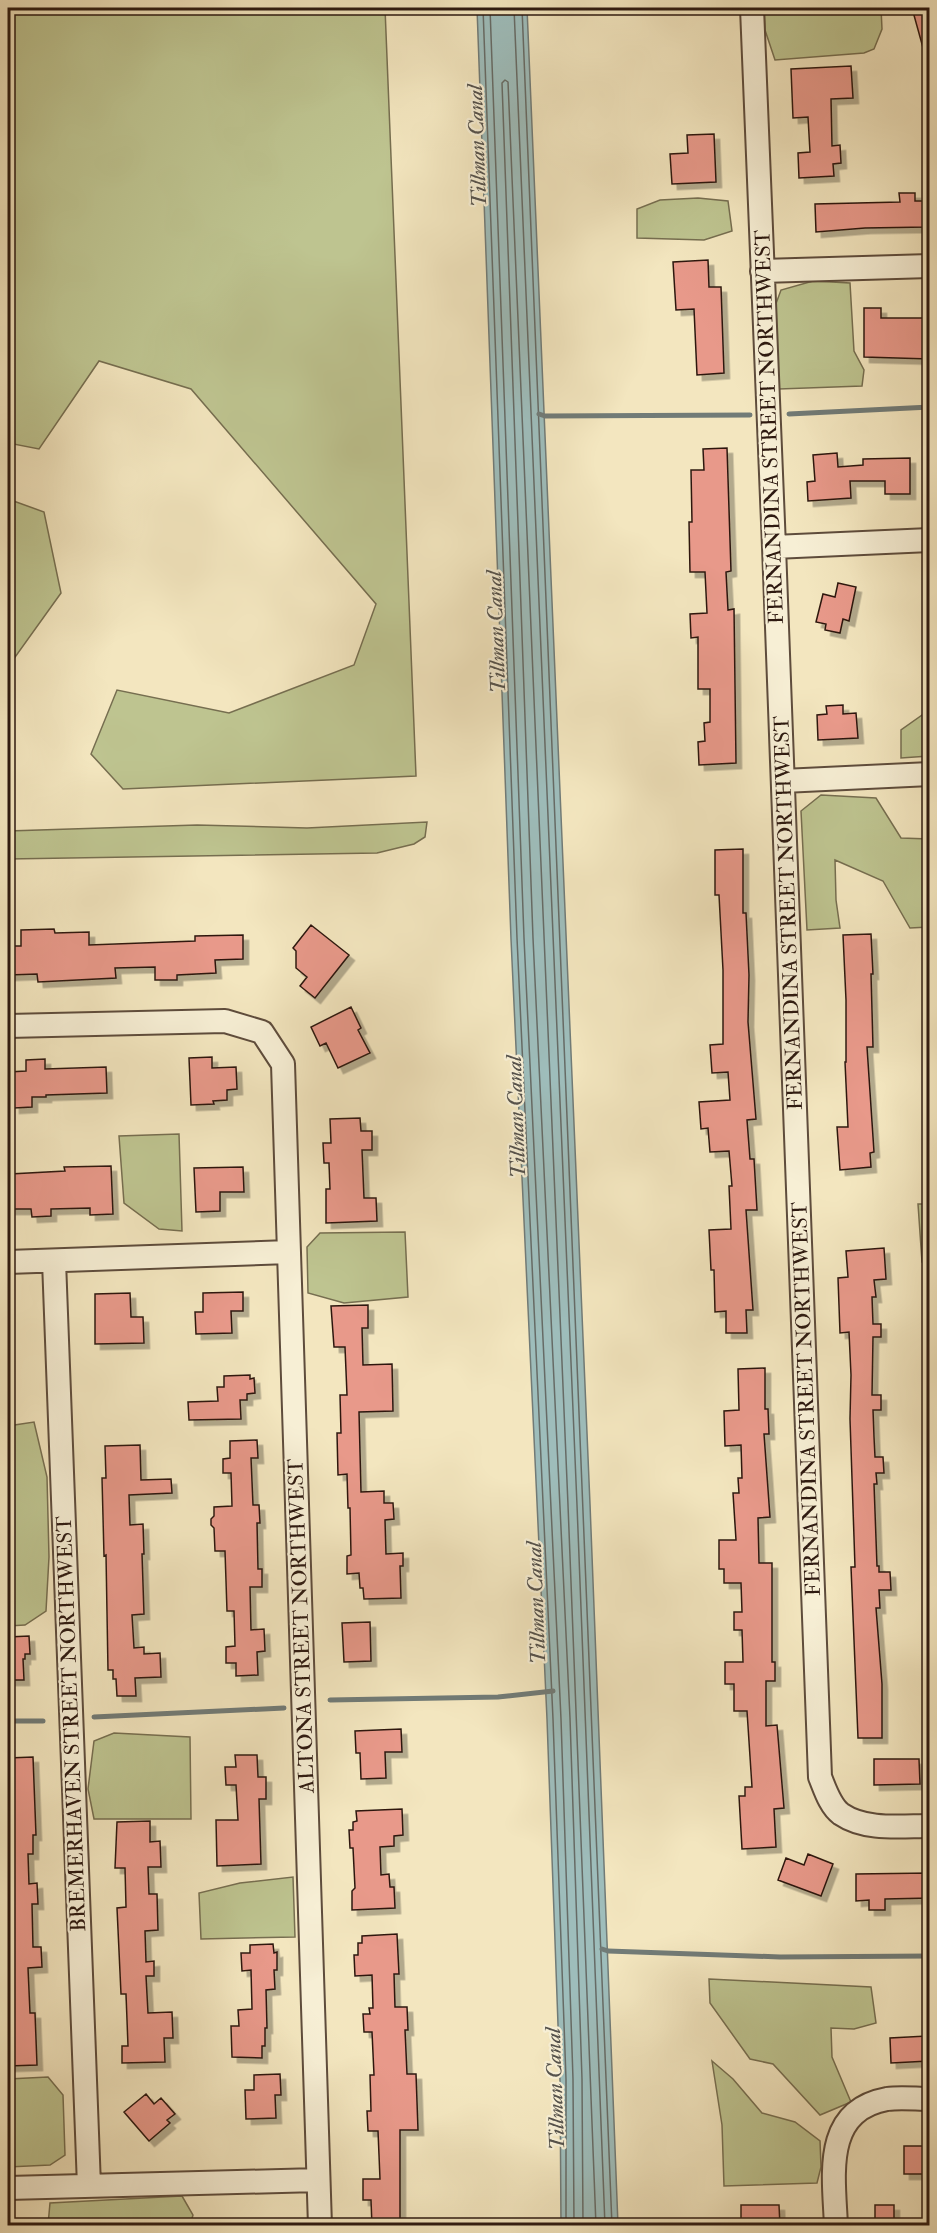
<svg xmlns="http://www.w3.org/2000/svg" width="937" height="2233" font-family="'IM FELL Double Pica',serif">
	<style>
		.green { fill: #bec490; stroke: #766e50; stroke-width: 1.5 }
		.water { fill: #9ebdbb; stroke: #717b77; stroke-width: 1.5 }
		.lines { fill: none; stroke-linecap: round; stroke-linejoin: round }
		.shore { stroke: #666b66; stroke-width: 1.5 }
		.stream { stroke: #717b77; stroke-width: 5 }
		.building { fill: #e8998a; stroke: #2d1910; stroke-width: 1.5; filter: url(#shadow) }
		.minor-casing { stroke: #5e4c3c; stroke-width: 26 }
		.minor { stroke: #f7efd5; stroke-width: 22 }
		.labels { text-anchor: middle; stroke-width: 4.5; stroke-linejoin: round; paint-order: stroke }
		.street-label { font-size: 21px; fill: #2d1910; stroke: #f7efd5 }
		.water-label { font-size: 22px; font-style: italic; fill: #55524c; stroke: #f7efd5 }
	</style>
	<defs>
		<filter id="shadow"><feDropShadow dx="5.5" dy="5.5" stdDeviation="0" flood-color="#0004"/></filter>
	</defs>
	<rect width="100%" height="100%" fill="#f3e6bf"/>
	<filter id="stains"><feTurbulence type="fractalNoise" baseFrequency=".00333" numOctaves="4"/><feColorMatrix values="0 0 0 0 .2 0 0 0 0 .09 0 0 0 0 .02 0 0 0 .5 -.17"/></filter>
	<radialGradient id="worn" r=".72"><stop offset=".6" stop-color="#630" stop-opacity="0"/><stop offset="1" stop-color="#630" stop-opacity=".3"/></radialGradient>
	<path class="green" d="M8 8H385L416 776 123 789 91 754 117 690 229 713 354 665 376 604 191 389 99 361 39 449 8 443Z
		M764 8H881L882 29 874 49 864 53 775 60 765 30Z
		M698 198 728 201 732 231 704 240 637 238V209L660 200Z
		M813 281 850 283 854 351 864 370 862 386 779 389 774 309 781 290Z
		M8 499 44 512 61 593 8 667Z
		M929 705V756L901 758V730L922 715Z
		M821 795 876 798 901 838 929 839V927L910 928 883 881 835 860 836 900 840 928 807 930 801 811Z
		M427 822 425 837 414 844 377 853 8 859V831L197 825 307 828Z
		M179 1134 182 1231 159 1229 124 1203 119 1136Z
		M918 1204H929V1261L922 1262Z
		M405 1232 408 1297 344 1303 308 1293 307 1247 320 1233Z
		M34 1422 47 1477 49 1557 46 1611 25 1625 8 1626V1426Z
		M114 1733 190 1737 191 1819H94L88 1789 94 1741Z
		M293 1877 295 1937 201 1939 199 1893 240 1883Z
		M709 1979 871 1987 876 2023 854 2029 831 2028 832 2057 851 2102 820 2115 773 2064 750 2059 710 2003Z
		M712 2061 733 2079 762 2113 795 2122 820 2141 821 2167 817 2183 724 2186 722 2125Z
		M48 2077 63 2095 65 2155 50 2165 8 2167V2079Z
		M182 2196 193 2215 190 2225H48L50 2203Z"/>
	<path class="water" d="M477 8H527L590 1504 618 2225H561L560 2080 547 1719 511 939Z"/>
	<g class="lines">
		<path class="shore" d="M483 8 517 938 553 1719 566 2079V2226
			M490 8 524 938 561 1719 573 2079 574 2226
			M514 8 577 1505 605 2226
			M522 8 612 2226
			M583 2226 582 2079 570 1718 533 938 502 83 505 80 508 82 568 1505 596 2226"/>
		<path class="stream" d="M539 414 545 416 750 415
			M789 414 930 407
			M330 1700 498 1697 553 1691
			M94 1717 284 1708
			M8 1721H43
			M602 1949 608 1951 780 1957 930 1956"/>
	</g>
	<path class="building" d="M912 8H930V55H925Z
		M851 66 853 98 831 99 832 146 840 145 841 163 833 164 834 176 799 178 798 153 810 152 808 117 793 118 791 69Z
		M714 134 716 182 672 184 670 154 688 153 687 135Z
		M899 193H915V201H927V227L865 228 816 232 815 204 900 202Z
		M708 260 709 287H721L724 373 697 375 694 309 676 310 673 262Z
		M864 308H881V318H930V359L864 357Z
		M727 448 731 571 726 572 728 610 734 609 736 763 699 765 698 742 705 741 704 723 710 722V689H698V637L691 638 690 614 707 613 705 572H690L689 522H692L691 470H704L703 449Z
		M837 453 838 467 863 465V459L910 458V494H885V481H850L851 498 808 501 807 482 815 481 813 455Z
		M838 583 856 587 849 621 843 619 840 633 825 630 826 624 816 622 823 594 835 597Z
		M843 705V714L856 713 858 738 818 740 817 715 827 714 826 706Z
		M743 849V913H746L749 975 748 1022 756 1119 747 1120 750 1159H754L757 1210H746L753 1310H746L747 1333H726V1311L715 1312 714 1270H711L709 1230 731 1229 729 1186H732L729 1151 710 1152 708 1128 701 1129 699 1102 730 1100 728 1072 712 1073 710 1045 723 1044V970L719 895H715V850Z
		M311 925 349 955 315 998 300 986 307 977 296 968V951L293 948Z
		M54 929 55 933 89 932V945L195 941V936L243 935V959L215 960 216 973 177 975V980H155V967L115 968 116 978 38 982 37 974 8 975V946H21V930Z
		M871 934 873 974H871L873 1047H867L874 1152 870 1153 871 1167 840 1170 837 1127H848L845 1062H846V1000L843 935Z
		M351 1007 361 1028 358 1030 370 1053 338 1068 326 1043 320 1046 311 1027Z
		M212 1057V1068L236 1067 237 1089 227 1090V1100L213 1101 214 1104 191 1105 189 1058Z
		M45 1059V1069L106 1067 107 1093 46 1095V1097H32V1107L14 1108V1098H8V1072L26 1071V1060Z
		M360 1118 361 1131H372V1150H362L364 1198H376L377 1221 326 1223V1189H330L329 1163H324L323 1143H331L330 1119Z
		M111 1166 113 1214 90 1215V1208L51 1209V1216L32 1217 31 1209H8V1176H10V1174L65 1171 64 1167Z
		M243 1167 244 1192H220V1211L196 1212 194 1168Z
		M884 1248 886 1279 874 1280 876 1297H872L873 1324H881V1337H873L872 1395H881V1410H873L874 1437 875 1457H883L884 1473H876L877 1484H874L877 1566H879V1572H890L891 1590H879L880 1608H876L882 1684V1738H858L851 1567H855L850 1419 851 1375 849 1332 840 1333 838 1278 848 1277 846 1251Z
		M243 1292V1311H231L232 1333 196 1334 195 1312H203V1293Z
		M130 1293 131 1317H143L144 1343 95 1344V1294Z
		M368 1305V1328H362L363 1365 392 1364 393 1411 359 1412 361 1492 384 1491V1503H393L394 1519 385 1520 386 1554 403 1553V1566H400L401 1598 364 1599 363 1588H360L359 1573 347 1574V1556L351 1555 350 1508H348L347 1474 338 1475 337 1433H341L340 1395H347L345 1347H334L331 1306Z
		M765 1368V1409H768L769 1434H764L770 1517 758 1518 759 1563H772V1662H775V1681H766V1726L777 1725 784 1808 774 1809 776 1847 742 1849 739 1796H745V1787H752L747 1711H734V1684H725V1662H743L742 1630H734V1612H742L741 1583H724V1569H719V1540H736L733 1493H739L738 1478H742L741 1445 725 1446 724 1411 739 1410 738 1369Z
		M250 1375V1379L254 1378 255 1393 247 1394V1400H240L241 1419 189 1420 188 1402 218 1401 217 1387H224V1376Z
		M257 1440 258 1458H251L253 1505H259L260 1523H257L258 1569H262V1587H250L251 1630 264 1629 265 1651 257 1652 258 1675 236 1676V1663H226V1647L235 1646 234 1611H227L225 1551H215L214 1528 211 1525V1519L214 1516V1507L232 1506 231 1473H223V1459L230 1458V1441Z
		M140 1445 141 1480 171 1479 172 1493 129 1495 130 1525 143 1524 144 1554H142L144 1614 132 1615 134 1648 144 1647V1654L160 1653 161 1677 135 1678 136 1696H117L116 1679H113V1670H108L106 1555 104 1556 102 1478H106L105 1446Z
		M370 1622 371 1661 344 1662 342 1623Z
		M29 1636 30 1654H25V1659H23L24 1680H8V1637Z
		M401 1729 402 1752H385L386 1778 361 1779 360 1753H356L355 1731Z
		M235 1755H257L258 1777H266V1799H259L261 1864 217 1866 216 1820H238L236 1785H226L225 1767H236Z
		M33 1757 36 1835H33V1854H28L29 1884 37 1883 38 1904H32L33 1947H41L42 1967 28 1968 30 2013H35L37 2065 8 2066V1758Z
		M874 1759H919L920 1784 874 1785Z
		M402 1809 403 1835 394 1836V1846L380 1847 381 1875 389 1874 390 1887H394L395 1908 352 1910V1891L355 1888 353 1848H350L349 1830H353V1822L357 1821 356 1811Z
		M150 1821V1842L160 1841 161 1867H148L149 1894H157L158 1930 145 1931 146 1962 154 1961V1976H146L148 2013 172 2012 173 2038H164L165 2062 122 2063V2046H128L126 1994H121L117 1908 126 1907 125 1868H115L117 1822Z
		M808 1854 833 1864 821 1896 778 1880 786 1858 804 1865Z
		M930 1873V1898L885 1899V1910H869V1900L856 1901V1874Z
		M397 1934 399 1974H394L395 2007H407L408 2030H405L407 2074H416L418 2130H400V2226H372L371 2200H363V2179H380L378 2131H368L367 2111H371L370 2075H374L372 2032H364L363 2014H370L369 2008H373L372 1975 355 1976 354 1955H358V1943H362V1936Z
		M273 1944 274 1953 277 1952V1970H274L275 1989 266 1990 267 2028H265V2046H262V2058L232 2057 231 2026H239L238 2010 252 2009 251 1970 242 1971 241 1953H250V1945Z
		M927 2036 929 2061 891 2063 890 2038Z
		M280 2074 281 2095H275L276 2118 246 2119 245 2090H254V2075Z
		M146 2094 154 2104 161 2098 175 2114 167 2120 170 2123 149 2141 124 2112Z
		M904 2146H926V2174H904Z
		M741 2205H779L780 2226H741Z
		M875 2205H894V2226H875Z"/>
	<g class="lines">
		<defs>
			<path id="minor" d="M752 8 774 547 820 1777C825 1789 830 1806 841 1814 866 1831 901 1826 930 1826
				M762 271 930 266
				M774 547 930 540
				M783 781 930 774
				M8 1026 225 1021 262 1032 283 1064 320 2226
				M54 1261 89 2186
				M8 1262 289 1252
				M8 2188 318 2180
				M836 2226C834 2176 822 2111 887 2099 901 2097 916 2099 930 2099"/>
		</defs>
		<use href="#minor" class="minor-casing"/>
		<use href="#minor" class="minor"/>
	</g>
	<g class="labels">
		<g class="street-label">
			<text transform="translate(769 427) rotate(-92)" y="7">FERNANDINA STREET NORTHWEST</text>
			<text transform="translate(788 913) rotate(-92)" y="7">FERNANDINA STREET NORTHWEST</text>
			<text transform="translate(806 1399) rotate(-92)" y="7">FERNANDINA STREET NORTHWEST</text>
			<text transform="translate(301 1626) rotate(-92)" y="7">ALTONA STREET NORTHWEST</text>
			<text transform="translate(71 1724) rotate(-92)" y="7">BREMERHAVEN STREET NORTHWEST</text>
		</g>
		<g class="water-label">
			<text transform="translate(476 146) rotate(-92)" y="8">Tillman Canal</text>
			<text transform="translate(495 632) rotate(-92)" y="8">Tillman Canal</text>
			<text transform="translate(515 1117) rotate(-92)" y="8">Tillman Canal</text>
			<text transform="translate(535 1603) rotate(-92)" y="8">Tillman Canal</text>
			<text transform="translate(554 2089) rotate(-92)" y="8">Tillman Canal</text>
		</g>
	</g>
	<rect width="937" height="2233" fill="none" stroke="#f3e6bf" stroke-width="30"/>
	<rect x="9" y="9" width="919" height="2215" fill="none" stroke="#2d1910" stroke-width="3"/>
	<rect x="15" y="15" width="907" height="2203" fill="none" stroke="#2d1910" stroke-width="1.5"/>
	<rect width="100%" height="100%" filter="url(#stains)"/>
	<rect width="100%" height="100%" fill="url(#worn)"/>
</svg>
